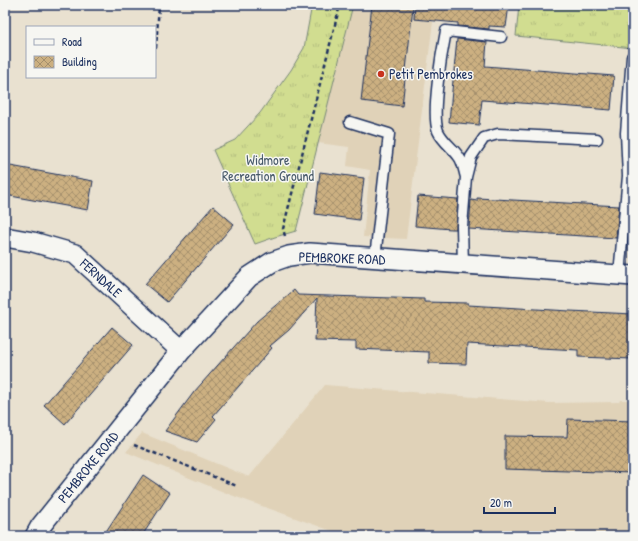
<svg xmlns="http://www.w3.org/2000/svg" width="638" height="541" font-family="'Patrick Hand',sans-serif">
	<style>
		.built { fill: #e0d2b8 }
		.grass { fill: url(#grass-tufts); stroke: #768677 }
		.building { fill: url(#building-cross-hatch); stroke: #1b2f5e }
		.lines { fill: none; stroke-linecap: round; stroke-linejoin: round }
		.service-casing { stroke: #1b2f5e; stroke-width: 13 }
		.minor-casing { stroke: #1b2f5e; stroke-width: 22 }
		.path { stroke: #1b2f5e; stroke-width: 2.5; stroke-dasharray: 4 3; stroke-linecap: butt }
		.service { stroke: #f6f6f2; stroke-width: 10 }
		.minor { stroke: #f6f6f2; stroke-width: 19 }
		.poi-dot { fill: #c8321e; stroke: #f6f6f2; stroke-width: 1.5 }
		.labels { text-anchor: middle; stroke-width: 3; stroke-linejoin: round; paint-order: stroke }
		.poi-label { font-size: 14px; fill: #1b2f5e; stroke: #f6f6f2; text-anchor: start }
		.park-label { font-size: 14px; fill: #485a6a; stroke: #f6f6f2 }
		.street-label { font-size: 14px; fill: #1b2f5e; stroke: #f6f6f2 }
	</style>
	<defs>
		<pattern id="grass-tufts" width="24" height="20" patternUnits="userSpaceOnUse"><rect width="24" height="20" fill="#d1dd90"/><path d="M3 7l-1-3M5 7V3M7 7l1-3M15 17l-1-3M17 17v-4M19 17l1-3" fill="none" stroke="#b3be7f"/></pattern>
		<pattern id="building-cross-hatch" width="8" height="8" patternUnits="userSpaceOnUse"><rect width="8" height="8" fill="#ccb081"/><path d="M0 0l8 8M0 8l8-8" fill="none" stroke="#a5906d"/></pattern>
	</defs>
	<rect width="100%" height="100%" fill="#e9e1d0"/>
	<filter id="ink" filterUnits="userSpaceOnUse"><feTurbulence type="fractalNoise" baseFrequency=".025" numOctaves="2"/><feDisplacementMap in="SourceGraphic" scale="8" xChannelSelector="R" yChannelSelector="G"/><feConvolveMatrix kernelMatrix="1 2 1 2 8 2 1 2 1" color-interpolation-filters="sRGB"/></filter>
	<g filter="url(#ink)">
		<path class="built" d="M353 5H435L406 239 363 237 370 170 347 166 349 147 318 143Z
			M325 385 549 403 619 402 620 400H633V536H346L231 495 126 452 142 433 249 477Z"/>
		<path class="grass" d="M312 5H353L296 231 275 237 255 244 213 150 235 140 260 113 291 70 304 48Z
			M519 5H633V48L516 36Z"/>
		<path class="building" d="M372 5H398L413 7 402 106 361 101Z
			M415 5H509L506 27 489 26V29L458 26V23L414 19Z
			M457 39 487 42 485 66 614 76 611 110 482 100 479 125 449 122Z
			M5 165 93 181 88 210 5 195Z
			M320 172 364 178 359 220 315 214Z
			M418 196 458 199 456 229H451L415 226Z
			M477 198 619 206 616 238 469 229 471 200 477 201Z
			M213 206 234 224 167 302 145 284Z
			M632 207H633V239L629 238Z
			M294 290 298 295 424 299V302L468 303V305L570 311 633 314V359L578 357V350L467 344 466 364 429 363V352L356 349V342L315 341 317 298 289 330 270 346 272 348 213 416 216 419 197 442 165 431 194 392 257 321Z
			M112 327 133 345 65 424 44 405Z
			M568 419 633 421V473L505 469V436L567 437Z
			M143 475 170 493 142 536H103Z"/>
		<g class="lines">
			<defs>
				<path id="service" d="M350 122 389 134 375 258
					M466 177C464 171 463 162 459 157 453 148 443 142 438 131 431 113 442 51 446 31L501 37
					M463 265 462 226 466 177 471 157 484 138 498 134 597 139
					M619 275 628 176 626 133 632 57"/>
				<path id="minor" d="M5 237 33 242 75 254 181 351
					M35 536 40 527 181 351 249 277 272 262 289 256 310 253 633 276"/>
			</defs>
			<use href="#service" class="service-casing"/>
			<use href="#minor" class="minor-casing"/>
			<path class="path" d="M156 48 159 5
				M285 236 283 229 340 5
				M134 445 237 486"/>
			<use href="#service" class="service"/>
			<use href="#minor" class="minor"/>
		</g>
	</g>
	<circle class="poi-dot" cx="381" cy="74" r="4"/>
	<g class="labels">
		<g class="poi-label">
			<text x="389" y="79">Petit Pembrokes</text>
		</g>
		<g class="park-label">
			<text x="268" y="165">Widmore<tspan x="268" dy="16">Recreation Ground</tspan></text>
		</g>
		<g class="street-label">
			<text transform="translate(342 258) rotate(2)" y="5">PEMBROKE ROAD</text>
			<text transform="translate(101 278) rotate(42)" y="5">FERNDALE</text>
			<text transform="translate(88 467) rotate(-51)" y="5">PEMBROKE ROAD</text>
		</g>
	</g>
	<rect width="638" height="541" fill="none" stroke="#f6f6f2" stroke-width="20"/>
	<rect x="10" y="10" width="618" height="521" fill="none" stroke="#1b2f5e" stroke-width="1.5" filter="url(#ink)"/>
	<rect x="26" y="26" width="130" height="52" fill="#f6f6f2" stroke="#9ea6b7"/>
	<rect x="34" y="39" width="20" height="6" fill="#f6f6f2" stroke="#9ea6b7"/>
	<text x="62" y="46" font-size="12" fill="#1b2f5e">Road</text>
	<rect x="34" y="56" width="20" height="12" fill="url(#building-cross-hatch)" stroke="#9ea6b7"/>
	<text x="62" y="66" font-size="12" fill="#1b2f5e">Building</text>
	<path d="M484 507v6h71v-6" fill="none" stroke="#1b2f5e" stroke-width="2"/>
	<text x="490" y="507" font-size="12" fill="#1b2f5e" stroke="#f6f6f2" stroke-width="3" paint-order="stroke">20 m</text>
</svg>
